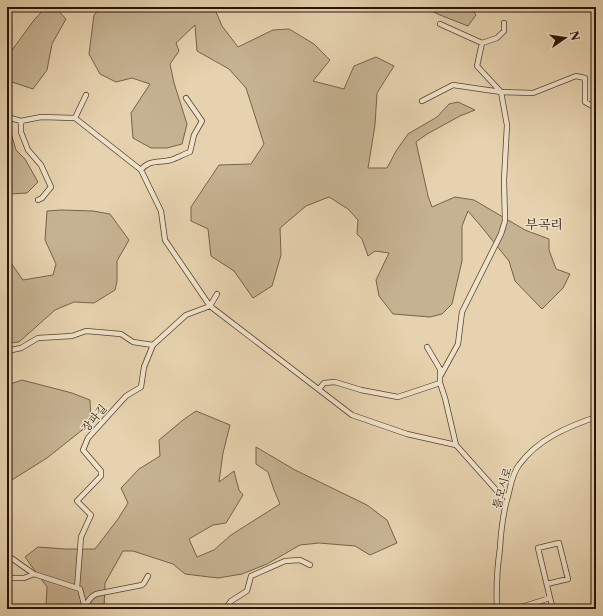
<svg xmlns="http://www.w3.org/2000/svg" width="603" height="616" font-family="'Libre Caslon Text','Noto Serif KR',serif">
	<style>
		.green { fill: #c5b291; stroke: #76624c }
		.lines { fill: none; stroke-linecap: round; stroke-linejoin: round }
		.street-casing { stroke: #564330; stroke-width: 6 }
		.street { stroke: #efe2ca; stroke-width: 4.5 }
		.labels { text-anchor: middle; stroke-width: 3; stroke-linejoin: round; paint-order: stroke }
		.street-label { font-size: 11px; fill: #261306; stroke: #efe2ca }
		.quarter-label { font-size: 13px; fill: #261306; stroke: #efe2ca }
	</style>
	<rect width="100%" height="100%" fill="#e6d2ae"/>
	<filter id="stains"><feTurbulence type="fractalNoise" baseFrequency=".005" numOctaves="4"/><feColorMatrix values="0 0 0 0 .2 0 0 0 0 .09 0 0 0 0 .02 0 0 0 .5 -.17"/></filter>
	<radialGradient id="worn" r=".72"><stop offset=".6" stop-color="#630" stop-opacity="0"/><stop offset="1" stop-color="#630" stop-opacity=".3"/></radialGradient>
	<path class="green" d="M46 7H55L66 19 52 44 47 70 33 89 12 82 7 73V57L34 20Z
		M101 7H227L216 12 222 26 238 47 273 30 289 29 314 44 330 60 313 81 344 89 354 66 376 57 394 66 377 93 375 125 368 168H387L396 151 408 134 437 117 449 104 458 102 475 110 460 116 427 134 416 142 428 196 432 207 455 197 474 200 525 230 549 239V250L556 269 570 274 563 288 542 309 515 281 509 261 480 225 468 211 462 226V261L452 304 442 314 430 317 393 314 379 296 376 280 389 253 375 251 368 256 362 239 357 234 358 220 348 209 329 197 306 206 280 228 281 255 272 286 253 298 234 271 211 256 208 229 191 221V207L219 165 251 164 264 144 246 88 229 69 197 51 195 25 176 43 179 51 170 64 174 83 187 124 182 144 167 148H151L133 138 131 113 150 84 132 78 116 82 100 74 89 54 94 15Z
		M423 7H470L476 15 468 26 440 15Z
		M7 129 11 133 16 150 25 159 38 182 27 193 11 194H7Z
		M61 210 93 211 110 214 129 240 117 261V281L115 290 94 303 74 302 55 310 19 342 7 343V251H8L11 263 23 280 53 275 56 264 45 240 47 211Z
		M22 380 72 393 90 400 91 423 47 458 7 483V385Z
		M196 411 230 425 223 453 219 482 234 471 239 490 243 495 226 523 213 525 189 539 197 557 214 550 231 535 280 504 274 490 268 472 256 464V447L295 470 367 505 387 520 397 543 370 555 355 546 319 543 300 545 267 564 242 574 218 578 185 574 173 564 133 551H123L105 583 104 609H48L46 607 47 587 25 557 38 547 65 549H95L118 519 128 503 121 488 139 469 160 456 159 440 183 420Z"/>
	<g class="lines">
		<defs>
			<path id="street" d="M440 24 482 43
				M422 101 453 85 501 92 533 93 576 76 585 78V102L596 108
				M7 117 21 121 41 117 75 118 141 170 161 211 165 240 210 306 352 415 407 434 456 445 497 491 508 497
				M75 118 86 95
				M21 121V132L28 150 41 165 51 187 42 198 38 200
				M141 170C149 159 160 163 171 160 177 158 184 154 190 152L194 135 202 121 186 98
				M427 347 440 369V383L445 398 456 445
				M7 351 21 348 38 338 72 336 86 331 121 334 133 342 153 345 186 315 210 306 217 294
				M441 375 458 344 462 312 501 234 505 221 504 180 507 125 501 92 477 66 482 43 497 38 504 31V23
				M319 389 324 383 335 382 361 390 398 397 440 383
				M7 555 34 574 77 588
				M7 578H24L34 574
				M550 598 553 609
				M85 608C87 602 90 597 96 594L142 585 144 583 148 576
				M87 609 85 608 80 589 77 588 81 537 91 515 77 501 101 476V471L83 450 88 438 126 396 141 387 144 367 153 345
				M225 609 231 601 247 591 251 576 285 561 300 560 310 565
				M497 609C496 588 497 568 500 548 501 530 503 513 508 496 511 485 512 474 519 465 538 439 567 427 596 417
				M515 609 550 598 538 548 559 543 568 579 547 584
				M568 609 572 608 579 609"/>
		</defs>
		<use href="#street" class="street-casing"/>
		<use href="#street" class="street"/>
	</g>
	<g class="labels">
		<g class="street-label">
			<text transform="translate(94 418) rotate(-50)" y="4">장파길</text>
			<text transform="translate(502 488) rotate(-74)" y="4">틀모시로</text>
		</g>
		<g class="quarter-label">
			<text x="544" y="229">부곡리</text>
		</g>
	</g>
	<rect width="603" height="616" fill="none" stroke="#e6d2ae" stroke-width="24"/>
	<rect x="8" y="8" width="587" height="600" fill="none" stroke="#261306" stroke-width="2"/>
	<rect x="12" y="12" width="579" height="592" fill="none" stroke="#261306"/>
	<g transform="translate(565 38) rotate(77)" stroke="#efe2ca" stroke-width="3" paint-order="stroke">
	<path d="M0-3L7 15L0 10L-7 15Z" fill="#261306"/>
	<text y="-6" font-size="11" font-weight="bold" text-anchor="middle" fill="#261306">N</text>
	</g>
	<rect width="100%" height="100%" filter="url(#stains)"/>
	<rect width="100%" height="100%" fill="url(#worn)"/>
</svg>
